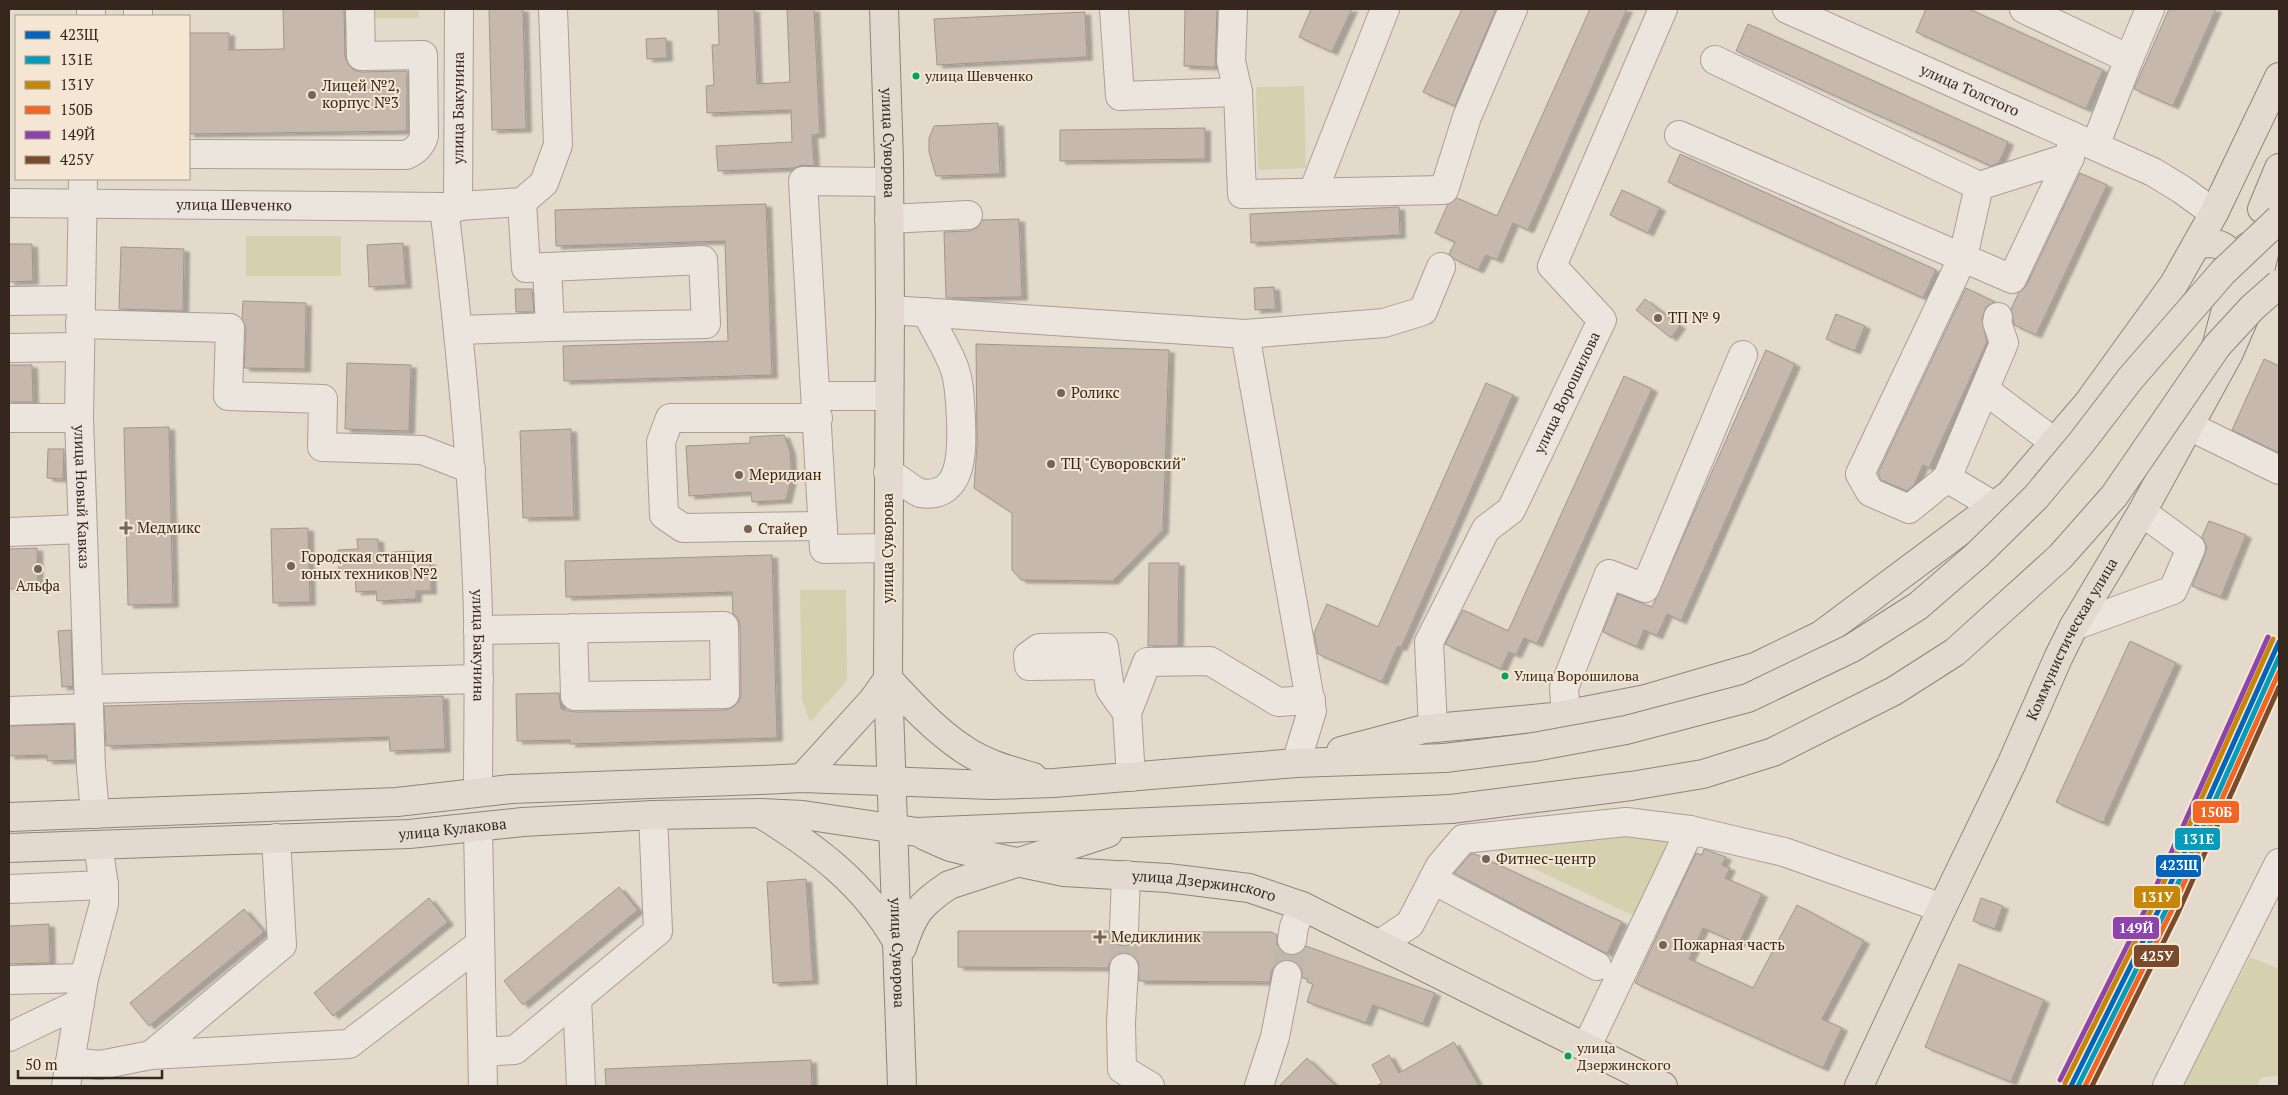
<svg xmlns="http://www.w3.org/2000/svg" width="2288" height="1095" font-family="'PT Serif',serif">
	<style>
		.green { fill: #d5d1af }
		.building { fill: #c6b8ad; stroke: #a3958b; filter: url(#shadow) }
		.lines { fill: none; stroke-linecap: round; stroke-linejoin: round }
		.minor-tunnel { stroke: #c0b6a9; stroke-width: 28; stroke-dasharray: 28 14; stroke-linecap: butt }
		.minor-casing { stroke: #a89f95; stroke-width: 30 }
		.major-casing { stroke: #8d857c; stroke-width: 30 }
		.minor { stroke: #ebe5dd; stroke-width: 28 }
		.major { stroke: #e2dacf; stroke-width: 28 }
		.major-bridge-casing { stroke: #8d857c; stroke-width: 30; stroke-linecap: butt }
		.major-bridge { stroke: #e2dacf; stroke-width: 28 }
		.rail-1-casing { stroke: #f4e6d2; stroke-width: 9 }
		.rail-2-casing { stroke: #f4e6d2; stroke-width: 9 }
		.rail-3-casing { stroke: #f4e6d2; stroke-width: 9 }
		.rail-4-casing { stroke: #f4e6d2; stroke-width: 9 }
		.rail-5-casing { stroke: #f4e6d2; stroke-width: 9 }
		.rail-6-casing { stroke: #f4e6d2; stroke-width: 9 }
		.rail-1 { stroke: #0065bd; stroke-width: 5 }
		.rail-2 { stroke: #059cbc; stroke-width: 5 }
		.rail-3 { stroke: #c68608; stroke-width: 5 }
		.rail-4 { stroke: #f26522; stroke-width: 5 }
		.rail-5 { stroke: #8e44ad; stroke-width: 5 }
		.rail-6 { stroke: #7a4b2a; stroke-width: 5 }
		.bus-dot { fill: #00a651; stroke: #f4e6d2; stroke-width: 2 }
		.poi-dot { fill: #72665b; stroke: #f4e6d2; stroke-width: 2 }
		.labels { text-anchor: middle; stroke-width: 4; stroke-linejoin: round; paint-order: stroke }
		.bus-label { font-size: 14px; fill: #35271e; stroke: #f4e6d2; text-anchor: start }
		.poi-label { font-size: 15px; fill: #35271e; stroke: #f4e6d2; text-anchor: start }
		.street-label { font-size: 15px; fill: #35271e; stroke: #f4e6d2 }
		.line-badge { stroke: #f4e6d2; stroke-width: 2 }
		.badge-label { font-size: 14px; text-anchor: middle; font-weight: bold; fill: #fff }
	</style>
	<defs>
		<filter id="shadow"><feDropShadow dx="5.5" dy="3" stdDeviation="1" flood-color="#0004"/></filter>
	</defs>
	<rect width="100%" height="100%" fill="#e3dacc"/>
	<path class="green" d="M372 9H418L419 18H372Z
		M1304 86 1306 168 1258 170 1256 87Z
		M246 236H341V276H246Z
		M800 590H846L847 681 810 722 802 700Z
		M1628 829 1671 837 1634 916 1490 848Z
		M2250 957 2279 969V1075L2261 1078 2257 1086H2182Z"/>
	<path class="building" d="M283 9H344L345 56 348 64 354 70 361 72 407 71V131L189 134V33H229V50L284 49Z
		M489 9H523L526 129 492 130Z
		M718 9H754L757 84 790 82 787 9H814L820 134 812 135 814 166 803 165 794 168 718 171 716 146 792 142 791 110 707 113 706 86 714 85 712 45H719Z
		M1185 9H1217L1215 67 1184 66Z
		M1311 9H1352L1332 52 1299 37Z
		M1462 9H1496L1455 106 1423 92Z
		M1590 9H1627L1528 230 1513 223 1497 260 1486 255 1478 270 1454 259 1449 254 1455 242 1435 233 1448 204 1457 198 1497 216Z
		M1926 9H1969L2103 70 2086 109 1916 32Z
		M2169 9H2216L2173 106 2134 89Z
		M1085 12 1087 57 937 65 934 19Z
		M1748 24 2008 142 1999 163 1991 166 1736 51Z
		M666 38 667 58 647 59 646 39Z
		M998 123 1000 174 936 176 929 152V138L934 126Z
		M1205 128V159L1060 161V130Z
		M1680 154 1936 270 1923 298 1668 182Z
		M2080 173 2107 185 2036 335 2014 325 2011 309 2019 292 2026 286Z
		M1622 190 1660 208 1648 233 1610 215Z
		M766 204 772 375 564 381 563 346 728 341 725 241 556 246 555 210Z
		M1399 207 1400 235 1251 243 1250 214Z
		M1019 219 1022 297 946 298 944 232 969 231 977 228 982 220Z
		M403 243 406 285 369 287 367 245Z
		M9 244H32L33 281 9 282Z
		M121 247 184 249 183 311 119 309Z
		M1274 287 1276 309 1255 310 1254 288Z
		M1966 288 1995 302 1986 307 1982 319 1987 342 1929 468 1923 465 1914 485 1907 491 1881 480 1878 473Z
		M515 289H532L534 312H516Z
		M1645 299 1680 326 1671 338 1636 310Z
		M243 301 306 303 305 369 244 368 246 328 242 319Z
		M1836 314 1865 326 1855 351 1826 339Z
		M976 344 1169 350 1163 530 1113 581 1021 580 1012 570V513L974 488 977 445Z
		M1766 350 1795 364 1681 621 1667 614 1657 636 1644 630 1637 647 1603 632 1618 594 1652 607Z
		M2264 359 2279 366V453L2232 430Z
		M347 363 411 365 409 431 345 429Z
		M9 365H32L33 402H9Z
		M1624 376 1652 389 1537 644 1524 638 1516 655 1509 652 1501 669 1445 644 1463 610 1508 631Z
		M1486 383 1513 395 1401 648 1398 646 1382 682 1318 654 1314 633 1327 604 1378 627Z
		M169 427 173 604 128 605 124 428Z
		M571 429 574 517 523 518 520 431Z
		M784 435 790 451 791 467 790 484 786 500 752 502 751 492 689 496 686 446 750 443V437Z
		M48 449H64L63 479 47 478Z
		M2209 521 2246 535 2221 597 2192 586 2205 554 2207 547 2202 537Z
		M308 528 310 602 273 603 271 529Z
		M357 539H378L379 553 414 551 415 563 430 562 431 591H416V599L377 601 376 591 356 592 355 571 339 572 338 550 358 549Z
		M37 548 38 588 9 589V549Z
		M772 555 777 738 570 744V740L517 741 516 694 559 693 561 709 575 712 725 710 733 707 739 701 741 694 740 626 738 618 733 614 732 592 566 597 565 561Z
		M1149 563H1179L1178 646H1148Z
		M71 630 73 686 62 687 58 631Z
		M2130 641 2176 663 2103 823 2056 802Z
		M443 696 445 749 390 751 389 737 106 746 104 706Z
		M74 724 75 760 47 761V755L9 756V726Z
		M1704 849 1726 857 1722 865 1730 868 1725 878 1762 894 1739 944 1703 928 1689 959 1753 988 1797 905 1864 941 1822 1019 1842 1028 1823 1068 1635 983 1696 853 1702 855Z
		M1471 854H1475L1622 922 1607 954 1454 873Z
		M806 879 813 981 773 983 767 882Z
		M619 887 638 910 523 1005 504 981Z
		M429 898 448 922 333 1016 314 993Z
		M1981 898 2003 906 1995 929 1973 921Z
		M244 909 264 932 149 1026 130 1003Z
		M49 924 50 963 9 964V926Z
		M958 931H1109L1110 939 1115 944 1124 947 1131 945 1137 940 1140 932H1271L1277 935V945L1282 952 1289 955 1298 954 1306 946 1435 993 1423 1024 1373 1005 1366 1023 1307 1002 1313 984 1307 982 1308 979 1302 978V969L1297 963 1290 960H1282L1276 964 1271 972 1270 982 1139 981 1138 961 1132 955 1124 952 1117 954 1111 959 1108 968 958 967Z
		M1959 964 2044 1000 2011 1082 1925 1047Z
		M1454 1042 1479 1086H1376L1382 1083 1372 1065 1389 1055 1399 1073Z
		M1307 1058 1336 1086H1279Z
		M811 1060 812 1086H606L605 1069Z"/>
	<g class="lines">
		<path class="minor-tunnel" d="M1124 968V931
			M1287 975 1292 940"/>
		<defs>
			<g id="minor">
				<path d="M138 9V16"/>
				<path d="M1114 9 1120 96 1238 92"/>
				<path d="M1233 9 1231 61 1238 92 1242 194 1444 190 1467 117 1513 9"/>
				<path id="s1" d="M1787 9 2153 172 2181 189 2214 213"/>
				<path d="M2024 9 2129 59 2150 9"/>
				<path d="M91 16V9"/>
				<path d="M1715 60 1979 186"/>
				<path d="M1679 135 2012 279 2070 157 2072 136"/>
				<path d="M2095 146 2129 59"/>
				<path d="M189 154 406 155C416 151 421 146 424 136L423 55 361 56 360 9"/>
				<path id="s2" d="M83 179 79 418 91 768 95 814"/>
				<path d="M1313 192 1385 9"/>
				<path d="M522 202 526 268 703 260 706 324 550 327 547 267"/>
				<path id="s3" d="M9 203 444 207 522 202 544 183 558 145 553 9"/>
				<path id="s4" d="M444 207C459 332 472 458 477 584 480 653 478 723 478 792"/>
				<path id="s5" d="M458 207 459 9"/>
				<path d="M889 219 968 215"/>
				<path d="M9 301 80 300"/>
				<path d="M890 310 1245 334 1312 711 1296 763"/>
				<path d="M80 324 230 328 228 396 323 399 322 447 422 450 471 469"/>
				<path d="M459 330 550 327"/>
				<path d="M1245 334 1384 323 1423 311 1441 267"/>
				<path d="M9 348 80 347"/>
				<path d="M1985 390 2054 442"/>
				<path d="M816 396H889"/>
				<path d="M9 418H79"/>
				<path d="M818 418H670L661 442 664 515 683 528 823 526"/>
				<path d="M2189 426 2279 470"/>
				<path d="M888 472C894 476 916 492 920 493 964 500 962 449 961 420 960 403 960 383 954 367 947 348 935 330 926 312"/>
				<path d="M1947 478 1909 509 1870 492 1860 474 1963 257 1979 186 2070 157"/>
				<path d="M1994 506 1947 478 2004 343 1997 322 1998 317"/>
				<path d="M9 532 82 529"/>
				<path d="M888 548 824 549 803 181 889 182"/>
				<path d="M2074 626 2173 590 2191 548 2142 512"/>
				<path d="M478 630 724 626 725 694 575 696 573 628"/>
				<path d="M1105 665 1029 666 1028 656 1039 648 1104 647 1110 689 1127 713 1131 777"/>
				<path d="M89 689 479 679"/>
				<path d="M9 711 89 708"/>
				<path d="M1127 713 1147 662 1210 661 1278 702 1311 700"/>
				<path d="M1566 715 1564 688 1609 574 1645 588 1743 355"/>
				<path id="s6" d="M1433 728 1429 642 1486 529 1511 510 1602 320 1552 266 1663 9"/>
				<path d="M478 827 483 1086"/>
				<path d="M1433 880 1597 966"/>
				<path d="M9 889 104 885"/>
				<path d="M1124 931 1126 875"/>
				<path d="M1292 940 1294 927 1302 906"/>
				<path d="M1380 944 1410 924 1440 866 1463 839 1626 822 1690 830 1784 852 1942 908"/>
				<path d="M1124 968 1121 1023 1122 1069 1150 1086"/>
				<path d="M9 980 84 978"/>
				<path d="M577 999 581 1086"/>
				<path d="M9 1037 80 1003"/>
				<path d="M1586 1048 1690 830"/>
				<path d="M483 1052 515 1050 658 931 653 815"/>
				<path d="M151 1055 282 945 276 838"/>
				<path d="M70 1062 100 1065 151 1055 349 1044 480 944"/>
				<path d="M66 1086 84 978 104 904V885L98 845"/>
				<path d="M1259 1086 1275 1037 1287 975"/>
				<path d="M2167 1086 2279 863"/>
			</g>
			<g id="major">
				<path id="s7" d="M884 9 889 160 890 310 888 679 902 1086"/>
				<path d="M2262 209 2279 168"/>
				<path d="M2196 245C2225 239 2234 250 2234 279"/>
				<path d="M2215 351 2234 279 2247 247"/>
				<path d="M1341 751 1424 729 1553 717 1646 699 1755 667 1821 635 2010 494 2088 403 2174 284 2214 213 2279 77"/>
				<path d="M802 778 873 700 888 679C911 704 934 729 962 748 983 763 1009 770 1033 777"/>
				<path d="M761 814C816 848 865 884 897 942"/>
				<path d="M9 817 397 802 511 789 760 780 802 778 992 785 1054 783 1296 763 1445 758"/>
				<path id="s8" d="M925 836 950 847 974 853 1064 872 1168 878 1249 888 1302 906 1663 1086"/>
				<path id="s9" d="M9 848 409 834 523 822 653 815 760 813 803 815 917 832 1451 809"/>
				<path d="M902 948C913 914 919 905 949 885L1108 833"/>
				<path id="s10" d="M1859 1086 1942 908 2011 765 2059 656 2074 626 2142 512 2229 353 2254 295 2279 193"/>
			</g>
		</defs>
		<use href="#minor" class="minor-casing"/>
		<use href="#major" class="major-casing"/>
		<use href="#minor" class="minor"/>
		<use href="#major" class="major"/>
		<defs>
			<path id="major-bridge" d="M1445 758 1534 747 1626 730 1748 698 1852 648 1918 606 1977 555 2036 497 2081 443 2130 379 2223 272 2279 219
				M1451 809 1631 786 1703 774 1773 752 1894 691 1955 652 2060 557 2114 496 2217 346 2252 308 2279 284"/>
		</defs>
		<use href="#major-bridge" class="major-bridge-casing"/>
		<use href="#major-bridge" class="major-bridge"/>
		<defs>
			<path id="rail-1" d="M2071 1086 2160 907 2279 642"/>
			<path id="rail-2" d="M2078 1086 2166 910 2279 657"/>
			<path id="rail-3" d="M2065 1083 2154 904 2273 639"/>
			<path id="rail-4" d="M2085 1086 2171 912 2279 672"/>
			<path id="rail-5" d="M2060 1080 2149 902 2268 637"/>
			<path id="rail-6" d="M2092 1086 2177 915 2279 687"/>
		</defs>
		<use href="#rail-1" class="rail-1-casing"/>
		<use href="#rail-2" class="rail-2-casing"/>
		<use href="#rail-3" class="rail-3-casing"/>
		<use href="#rail-4" class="rail-4-casing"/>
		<use href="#rail-5" class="rail-5-casing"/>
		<use href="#rail-6" class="rail-6-casing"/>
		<use href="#rail-1" class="rail-1"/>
		<use href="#rail-2" class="rail-2"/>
		<use href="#rail-3" class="rail-3"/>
		<use href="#rail-4" class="rail-4"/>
		<use href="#rail-5" class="rail-5"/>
		<use href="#rail-6" class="rail-6"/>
	</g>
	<g class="bus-dot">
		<circle cx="916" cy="76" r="4.5"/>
		<circle cx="1505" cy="676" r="4.5"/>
		<circle cx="1568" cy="1056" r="4.5"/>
	</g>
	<g class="poi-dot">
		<circle cx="312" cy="95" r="5"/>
		<circle cx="1658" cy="318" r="5"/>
		<circle cx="1061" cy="393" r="5"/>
		<circle cx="1051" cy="464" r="5"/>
		<circle cx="739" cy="475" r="5"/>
		<path d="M123.5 520.5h5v5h5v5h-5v5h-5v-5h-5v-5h5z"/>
		<circle cx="748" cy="529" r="5"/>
		<circle cx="291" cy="566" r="5"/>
		<circle cx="38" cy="569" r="5"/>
		<circle cx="1486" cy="859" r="5"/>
		<path d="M1097.5 929.5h5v5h5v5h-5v5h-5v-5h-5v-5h5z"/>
		<circle cx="1663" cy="945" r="5"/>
	</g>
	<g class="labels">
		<g class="bus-label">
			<text x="925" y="81">улица Шевченко</text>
			<text x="1514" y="681">Улица Ворошилова</text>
			<text x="1577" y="1053">улица<tspan x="1577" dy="17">Дзержинского</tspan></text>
		</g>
		<g class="poi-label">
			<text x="322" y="91">Лицей №2,<tspan x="322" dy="17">корпус №3</tspan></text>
			<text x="1668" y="323">ТП № 9</text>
			<text x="1071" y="398">Роликс</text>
			<text x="1061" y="469">ТЦ "Суворовский"</text>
			<text x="749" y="480">Меридиан</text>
			<text x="137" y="533">Медмикс</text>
			<text x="758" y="534">Стайер</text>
			<text x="301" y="562">Городская станция<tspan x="301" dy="17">юных техников №2</tspan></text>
			<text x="38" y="591" text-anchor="middle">Альфа</text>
			<text x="1496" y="864">Фитнес-центр</text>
			<text x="1111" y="942">Медиклиник</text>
			<text x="1673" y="950">Пожарная часть</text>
		</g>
		<g class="street-label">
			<text dy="5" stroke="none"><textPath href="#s1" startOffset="200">улица Толстого</textPath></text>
			<text dy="5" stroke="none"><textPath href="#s5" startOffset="99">улица Бакунина</textPath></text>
			<text dy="5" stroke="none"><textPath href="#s7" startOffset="134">улица Суворова</textPath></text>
			<text dy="5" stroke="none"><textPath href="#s3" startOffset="225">улица Шевченко</textPath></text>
			<text dy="5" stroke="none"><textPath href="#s6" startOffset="374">улица Ворошилова</textPath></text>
			<text dy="5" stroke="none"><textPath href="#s2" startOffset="318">улица Новый Кавказ</textPath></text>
			<text transform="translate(888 548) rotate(-90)" y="5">улица Суворова</text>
			<text dy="5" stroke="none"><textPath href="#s10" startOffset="495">Коммунистическая улица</textPath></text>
			<text dy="5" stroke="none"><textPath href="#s4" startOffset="440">улица Бакунина</textPath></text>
			<text dy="5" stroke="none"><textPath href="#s9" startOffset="444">улица Кулакова</textPath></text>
			<text dy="5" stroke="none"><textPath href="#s8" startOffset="285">улица Дзержинского</textPath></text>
			<text dy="5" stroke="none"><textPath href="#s7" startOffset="944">улица Суворова</textPath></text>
		</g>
	</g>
	<g class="line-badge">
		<rect x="2192" y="800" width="48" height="24" rx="5" fill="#f26522"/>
		<rect x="2174" y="827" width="47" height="24" rx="5" fill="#059cbc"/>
		<rect x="2155" y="854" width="47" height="24" rx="5" fill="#0065bd"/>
		<rect x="2133" y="885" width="48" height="24" rx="5" fill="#c68608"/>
		<rect x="2112" y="916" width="48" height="24" rx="5" fill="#8e44ad"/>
		<rect x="2133" y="944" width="47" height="24" rx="5" fill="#7a4b2a"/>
	</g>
	<g class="badge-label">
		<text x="2216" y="817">150Б</text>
		<text x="2198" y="844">131Е</text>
		<text x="2179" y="870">423Щ</text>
		<text x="2157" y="902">131У</text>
		<text x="2136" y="933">149Й</text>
		<text x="2157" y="961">425У</text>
	</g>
	<rect width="2288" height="1095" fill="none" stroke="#35271e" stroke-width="20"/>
	<rect x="15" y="15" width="175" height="165" fill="#f4e6d2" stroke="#a89a8a"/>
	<rect x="25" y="31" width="25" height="8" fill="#0065bd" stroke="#a89a8a"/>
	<text x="60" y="40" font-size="15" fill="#35271e">423Щ</text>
	<rect x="25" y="56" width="25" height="8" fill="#059cbc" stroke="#a89a8a"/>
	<text x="60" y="65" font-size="15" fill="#35271e">131Е</text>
	<rect x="25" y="81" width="25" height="8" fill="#c68608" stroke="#a89a8a"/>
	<text x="60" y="90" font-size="15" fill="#35271e">131У</text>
	<rect x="25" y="106" width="25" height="8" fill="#f26522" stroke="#a89a8a"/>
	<text x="60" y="115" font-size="15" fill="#35271e">150Б</text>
	<rect x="25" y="131" width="25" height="8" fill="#8e44ad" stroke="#a89a8a"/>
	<text x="60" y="140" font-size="15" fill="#35271e">149Й</text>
	<rect x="25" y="156" width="25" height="8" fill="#7a4b2a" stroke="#a89a8a"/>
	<text x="60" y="165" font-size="15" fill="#35271e">425У</text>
	<path d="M18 1070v8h144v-8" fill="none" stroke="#35271e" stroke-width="2.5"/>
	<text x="25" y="1070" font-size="15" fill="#35271e" stroke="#f4e6d2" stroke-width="4" paint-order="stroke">50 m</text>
</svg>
